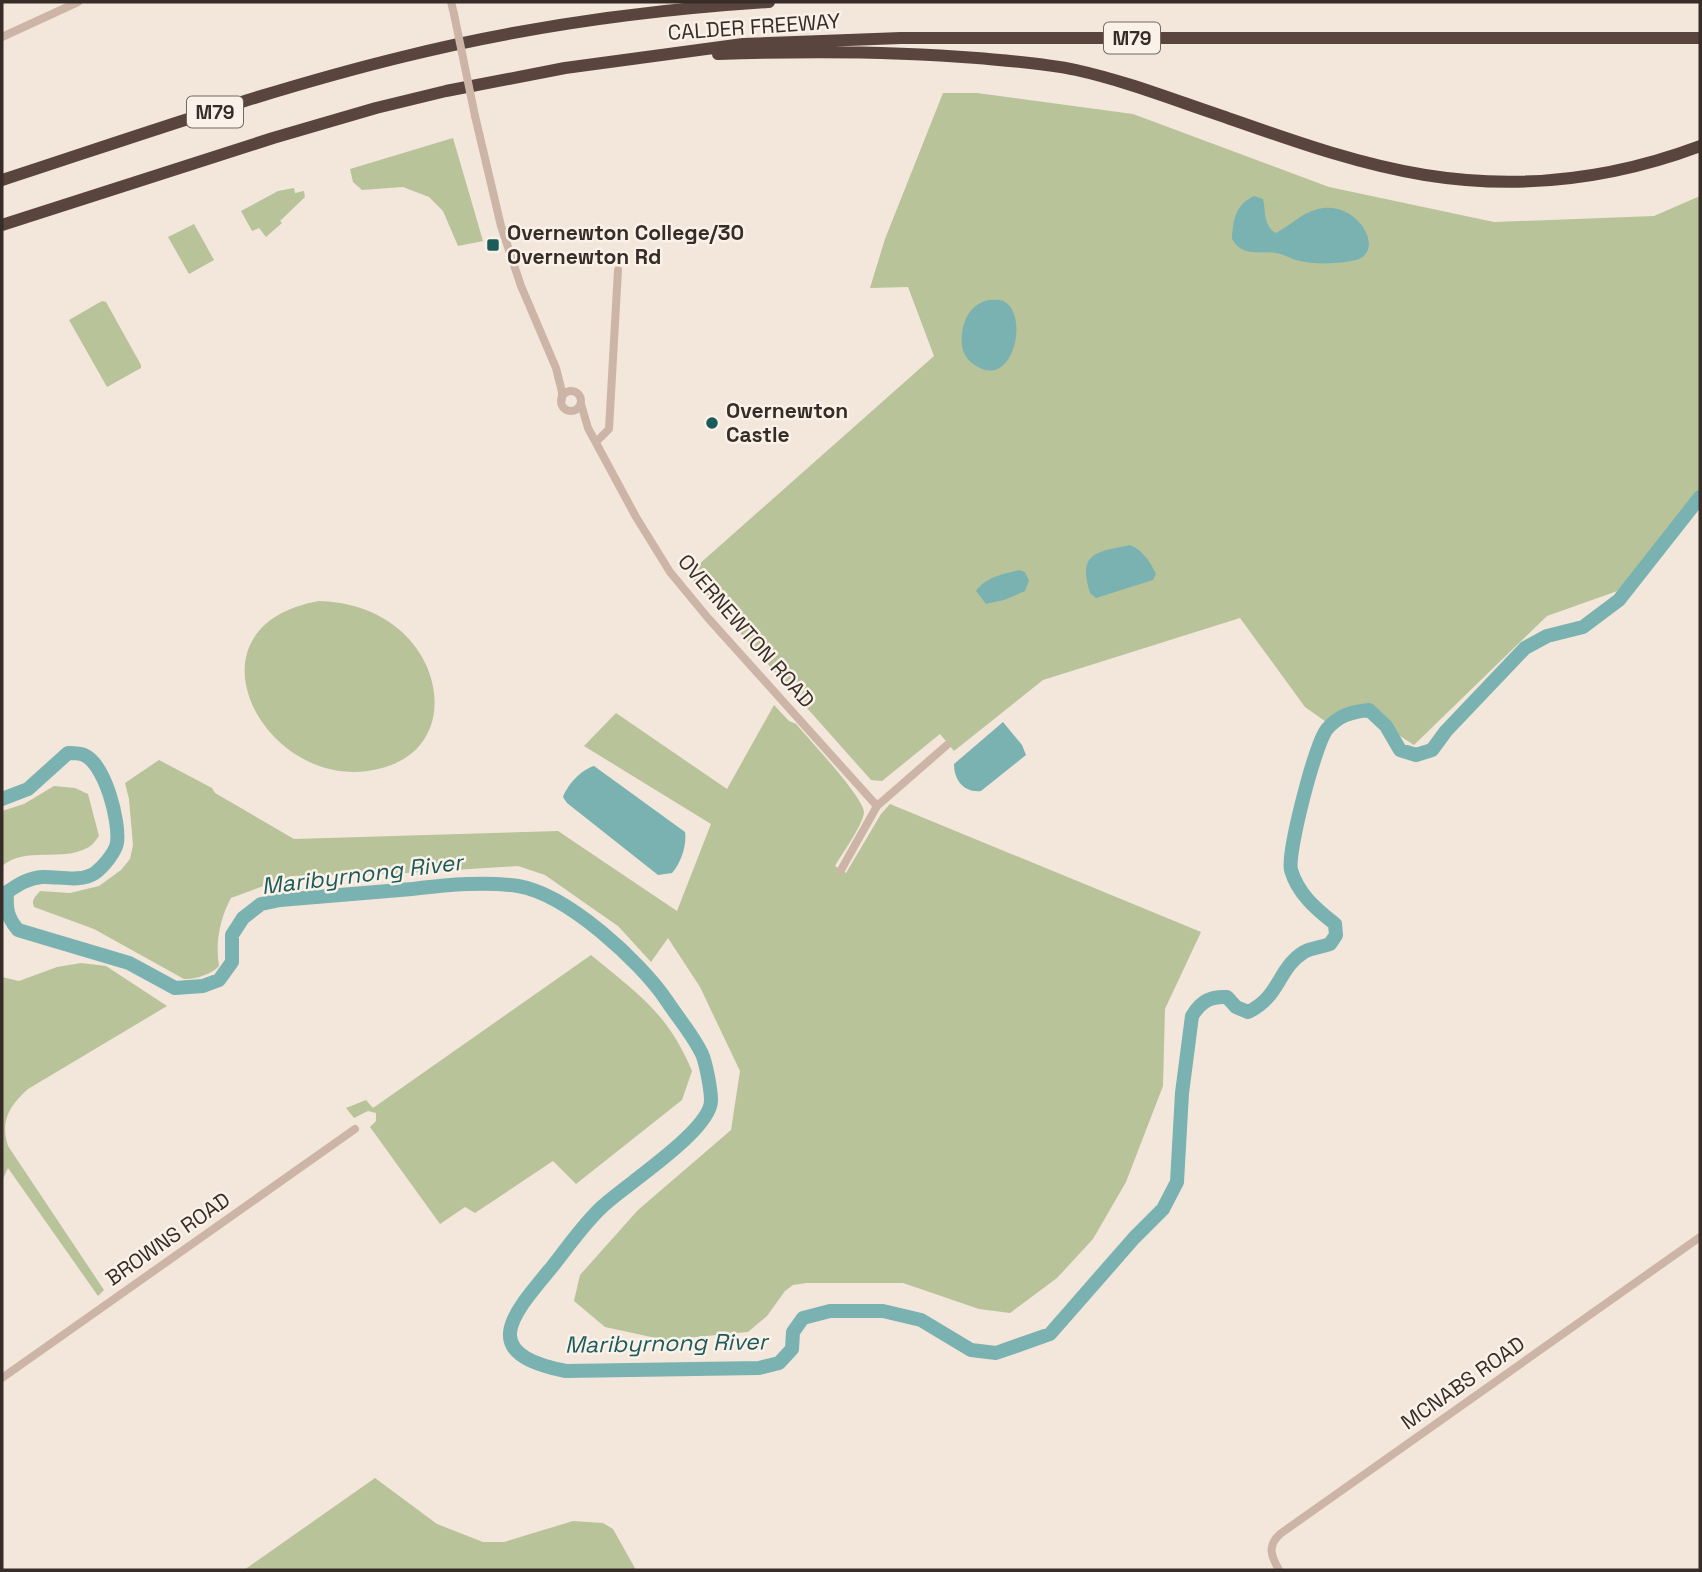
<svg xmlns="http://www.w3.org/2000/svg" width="1702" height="1572" font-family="'Space Grotesk',sans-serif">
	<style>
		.green { fill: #b8c39a }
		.water { fill: #79b2b0 }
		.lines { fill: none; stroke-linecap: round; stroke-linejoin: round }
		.river { stroke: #79b2b0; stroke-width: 14 }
		.minor { stroke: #ccb5a6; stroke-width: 8 }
		.highway { stroke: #59453e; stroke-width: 12 }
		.minor-bridge { stroke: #ccb5a6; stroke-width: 8 }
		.poi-dot { fill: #1b5c5b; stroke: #faf1e8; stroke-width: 2.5 }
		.labels { text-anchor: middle; stroke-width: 5; stroke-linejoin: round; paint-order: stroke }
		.shield { fill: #faf1e8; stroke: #726762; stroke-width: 2 }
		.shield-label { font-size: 19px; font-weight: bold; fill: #382c28 }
		.street-label { font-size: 21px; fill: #382c28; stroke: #faf1e8 }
		.poi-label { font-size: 21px; font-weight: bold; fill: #382c28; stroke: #faf1e8; text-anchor: start }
		.water-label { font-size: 23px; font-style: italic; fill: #1b5c5b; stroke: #faf1e8 }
	</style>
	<rect width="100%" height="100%" fill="#f3e6db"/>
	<path class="green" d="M943 93H977L1133 114 1329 187 1494 222 1654 216 1700 196V499L1623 589 1547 616 1414 745 1355 707 1332 715 1329 724 1305 707 1240 618 1043 680 954 751 940 734 882 781 871 780 719 609 721 605 715 599H710L688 574 934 356 908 287 870 288 885 239Z
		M453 138 483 241 458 246 443 211 429 197 403 187 362 190 353 182 350 169Z
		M294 188 295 193 304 191 305 197 280 221 282 223 266 237 259 228 252 231 241 211 278 191Z
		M194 224 214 260 189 274 168 237Z
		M102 301 106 302 141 365V368L107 387 69 320Z
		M319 601C350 602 379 611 402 632 447 673 450 750 382 768 268 800 173 627 319 601Z
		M774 705 789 721 796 724C808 738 866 800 864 813 861 828 843 852 835 866L846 873 881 814 890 804 1201 932 1165 1009 1163 1086 1126 1182 1093 1239 1057 1278 1010 1313 979 1309 903 1283H806L793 1285 785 1291 767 1316 748 1332 665 1340 605 1327 574 1301 580 1275 638 1210 731 1130 740 1071 700 987 668 938 651 962 618 926 592 908 545 875 518 866 390 874 291 876 231 898C220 918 215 943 219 966 212 974 194 980 184 979L94 929 34 907C31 900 35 897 40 891L70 893 99 886 121 870 130 859 133 845 129 799 125 783 159 760 212 788 215 793 294 839 558 831 677 911 711 824 584 746 616 713 727 789Z
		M54 786 75 788 88 794 99 836C96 840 92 846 87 848 61 862 26 846 2 866V811L24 804Z
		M591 955C637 993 668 1013 692 1071L682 1100 576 1184 553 1161 475 1213 465 1207 440 1224 370 1127 376 1121V1113L368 1111 354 1118 346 1108 366 1100 373 1108Z
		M81 963 106 966 167 1006 28 1089C9 1106 0 1121 8 1146L104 1290 98 1296 8 1168 2 1181V977L19 981 57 967Z
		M375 1478 437 1524 483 1542H504L573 1521 603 1523 613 1529 636 1570H244Z"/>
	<path class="water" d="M1254 196 1263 199C1266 211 1263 226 1276 233 1290 226 1301 213 1318 209 1357 199 1387 251 1356 260 1339 264 1313 265 1296 260 1290 258 1283 254 1276 253 1259 250 1243 258 1232 239 1233 220 1235 205 1254 196Z
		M989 300C994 300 1001 299 1005 302 1029 317 1013 387 978 367 970 363 963 355 962 346 960 326 968 304 989 300Z
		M1130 545C1143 550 1150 562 1156 574L1153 580 1096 598 1090 593C1077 552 1097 552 1130 545Z
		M1019 570 1025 572 1029 581 1025 591 1004 600 986 604 976 591C986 577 1003 574 1019 570Z
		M1003 722 1022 745 1026 755 981 791C964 793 954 780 954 764Z
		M594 766 685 832C687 845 681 863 672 873L658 875 567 803 563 797C568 784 581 770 594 766Z"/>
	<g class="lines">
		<path class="river" d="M2 799 28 789 68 753C72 753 80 753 84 755 105 764 120 821 117 843 115 853 103 867 95 873 80 883 58 876 42 877 28 878 18 885 7 892 6 909 7 917 18 930L129 963 175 988 203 986 219 980 232 962V935L243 918 261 904 280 900C324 896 368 893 412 889 448 885 483 881 518 886 567 894 640 961 667 1001 678 1018 693 1035 702 1054 706 1063 711 1090 711 1100 712 1130 625 1185 603 1206 584 1223 568 1247 552 1267 512 1315 476 1354 566 1371L759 1368 779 1363 792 1349 793 1332 803 1318 830 1311H883L921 1320 971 1350 996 1353 1050 1334 1134 1238 1163 1209 1177 1182 1182 1093 1192 1016C1201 1001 1211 996 1227 997L1236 1007 1248 1012C1280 997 1278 968 1304 952 1311 948 1322 947 1330 944L1336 935 1335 924C1316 909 1298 894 1291 870 1287 853 1315 744 1327 729 1339 715 1351 712 1369 710L1386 726 1400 750 1416 755 1432 750 1446 731 1525 648 1547 636 1583 627 1619 600 1700 497"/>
		<path class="minor" d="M451 2 454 14
			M2 37 78 2
			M475 116 501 226 521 286 556 368 562 392V399
			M561 401a10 10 0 1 1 20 0a10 10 0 1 1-20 0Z
			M581 404 588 428 636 517 670 572 708 618 877 806
			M596 442 609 429 618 270
			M841 870 877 806 947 745
			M2 1378 355 1129
			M1279 1570C1271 1556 1267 1546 1280 1534L1700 1237"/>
		<path class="highway" d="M718 54C805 51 890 51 977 58 1010 61 1043 63 1076 70 1126 81 1174 100 1222 116 1288 139 1356 164 1425 175 1518 190 1612 179 1700 146
			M2 180C134 137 267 90 402 57 522 27 645 10 769 2
			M2 225 273 138 376 108 446 91 565 68 743 44 901 38H1700"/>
		<path class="minor-bridge" d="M454 14 475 116"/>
	</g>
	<g class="poi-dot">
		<rect x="486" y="238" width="14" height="14" rx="3.5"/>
		<circle cx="712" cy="423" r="7"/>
	</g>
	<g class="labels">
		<g class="shield">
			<rect x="1104" y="22.5" width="56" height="31" rx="5"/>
			<rect x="187" y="96.5" width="56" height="31" rx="5"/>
		</g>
		<g class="shield-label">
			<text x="1132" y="45">M79</text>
			<text x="215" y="119">M79</text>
		</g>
		<g class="street-label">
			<text transform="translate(754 27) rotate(-4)" y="7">CALDER FREEWAY</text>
			<text transform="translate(746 631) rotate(49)" y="7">OVERNEWTON ROAD</text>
			<text transform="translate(168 1239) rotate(-35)" y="7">BROWNS ROAD</text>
			<text transform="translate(1463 1383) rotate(-35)" y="7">MCNABS ROAD</text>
		</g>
		<g class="poi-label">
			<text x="507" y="240">Overnewton College/30<tspan x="507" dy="24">Overnewton Rd</tspan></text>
			<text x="726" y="418">Overnewton<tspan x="726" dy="24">Castle</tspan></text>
		</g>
		<g class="water-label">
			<text transform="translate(362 874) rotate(-7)" y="8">Maribyrnong River</text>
			<text transform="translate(666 1343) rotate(-1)" y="8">Maribyrnong River</text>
		</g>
	</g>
	<rect width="1702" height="1572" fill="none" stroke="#382c28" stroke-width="7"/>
</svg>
